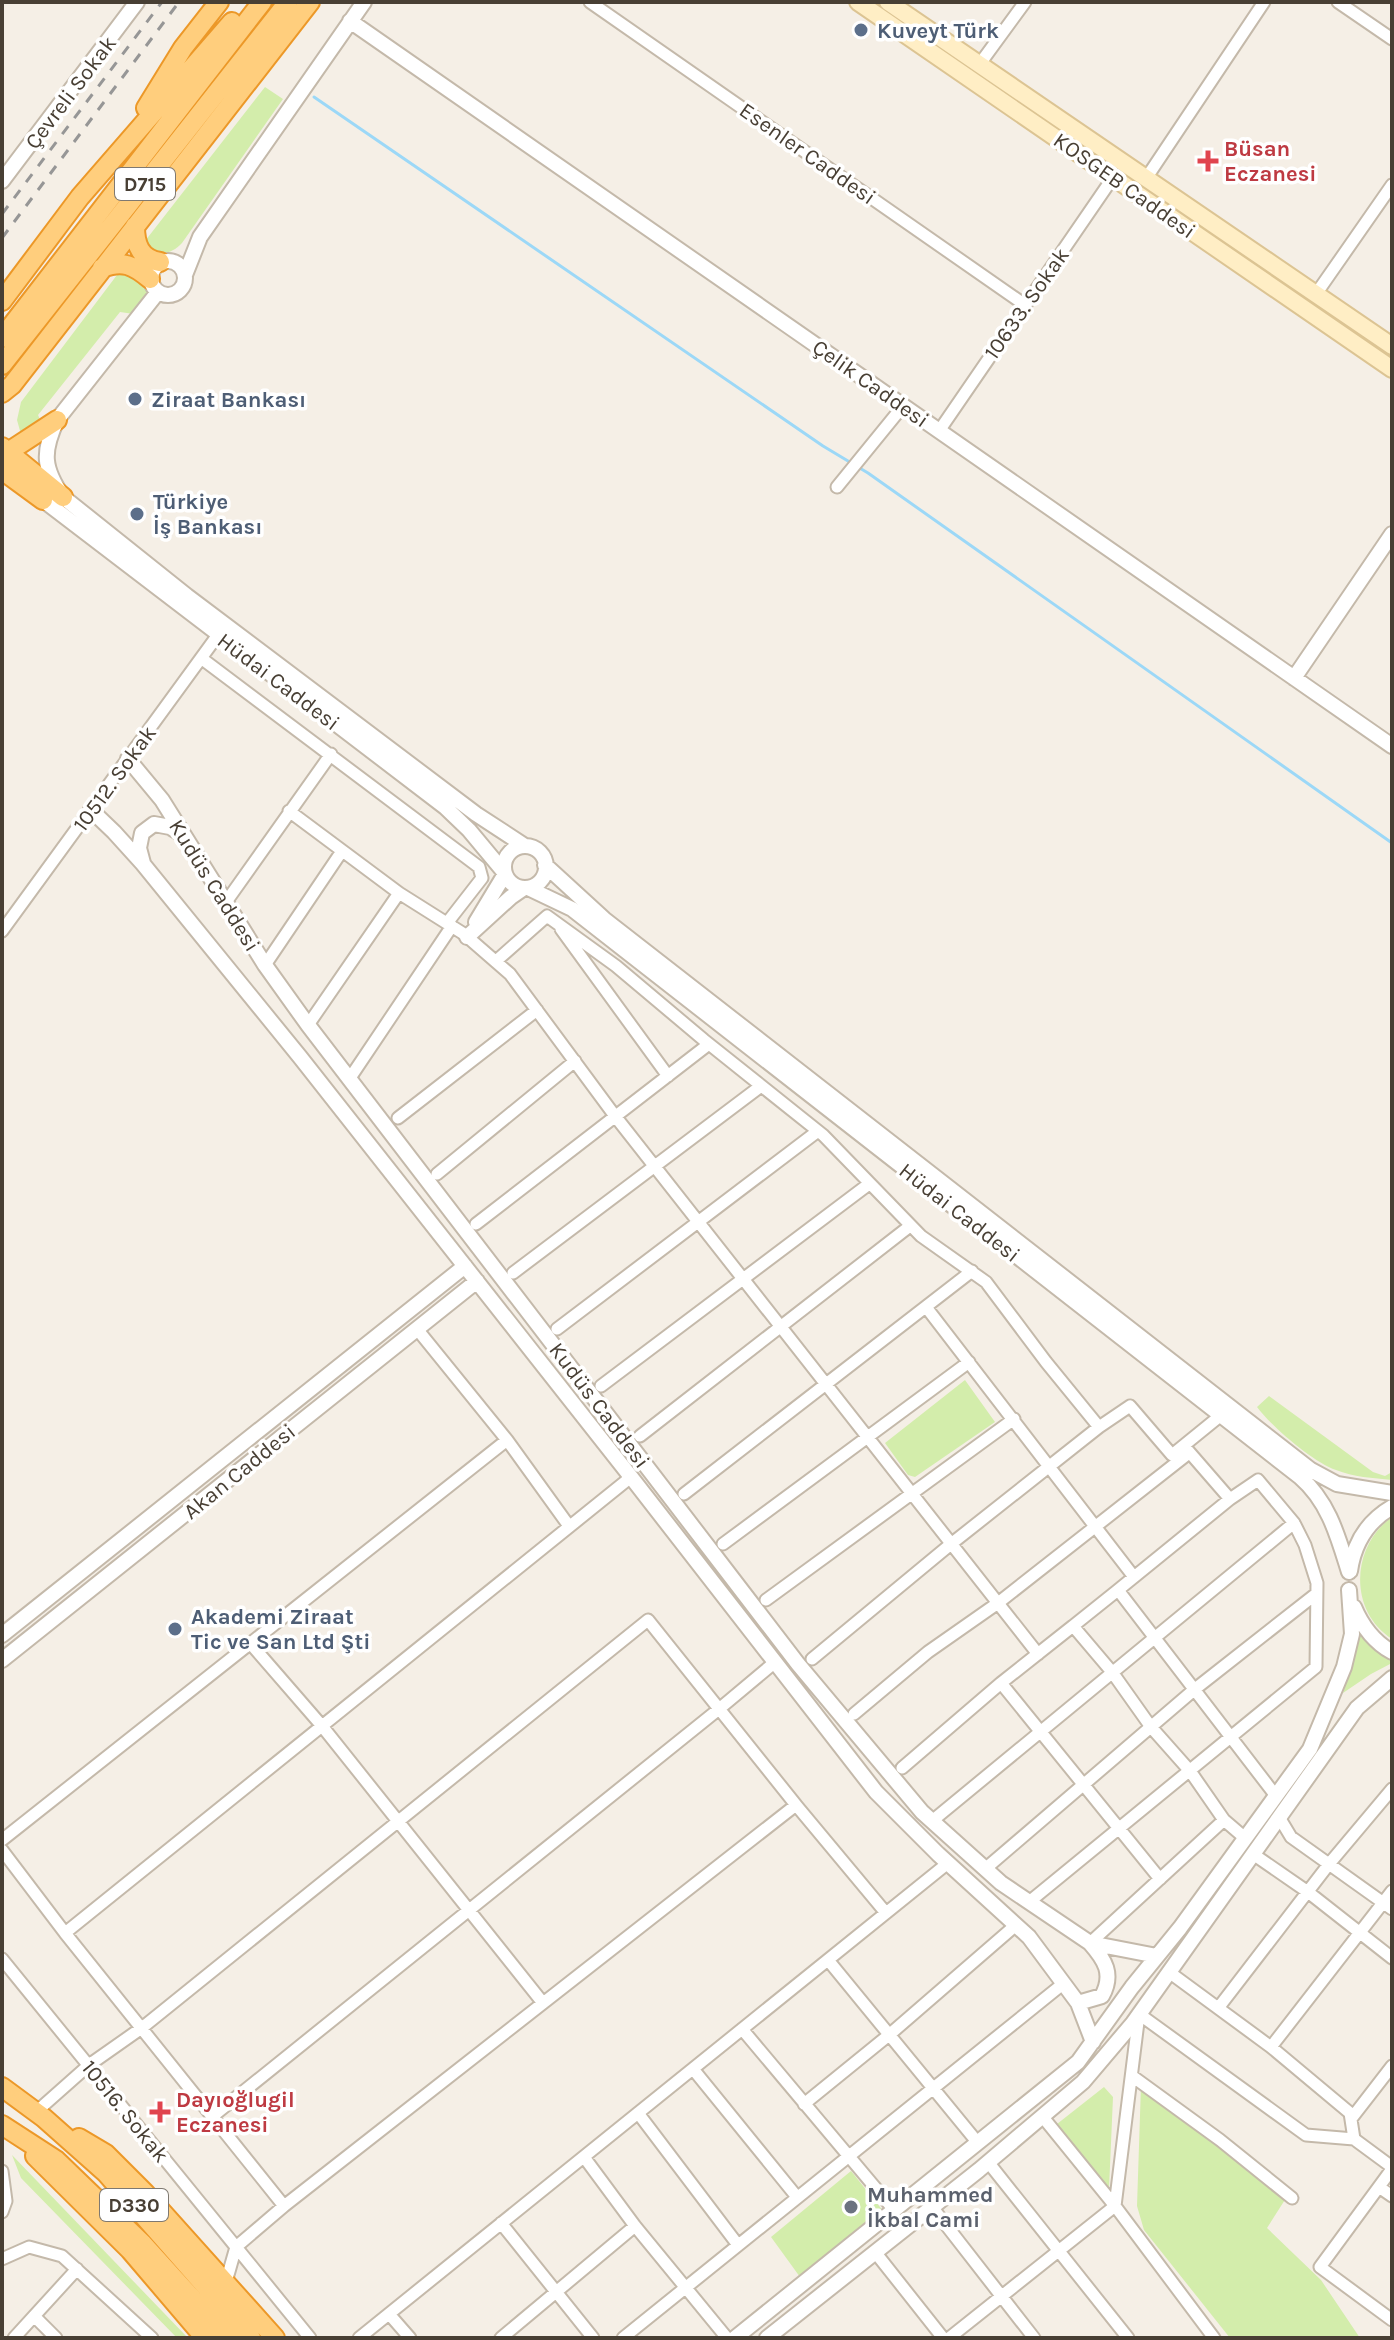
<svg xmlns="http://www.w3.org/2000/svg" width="1394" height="2340" font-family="Karla,sans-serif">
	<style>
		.green { fill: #d3edab }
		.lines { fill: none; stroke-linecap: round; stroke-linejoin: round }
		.stream { stroke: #9cd8f7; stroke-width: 3 }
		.minor-casing { stroke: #c4b9aa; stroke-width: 15 }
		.tertiary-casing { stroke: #c4b9aa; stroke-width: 18 }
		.secondary-casing { stroke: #dcc493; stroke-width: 20 }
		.trunk-casing { stroke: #ec9828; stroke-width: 22 }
		.minor { stroke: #fff; stroke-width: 11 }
		.tertiary { stroke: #fff; stroke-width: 14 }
		.secondary { stroke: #ffeec5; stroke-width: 16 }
		.trunk { stroke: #ffce7d; stroke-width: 18 }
		.rail { stroke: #969696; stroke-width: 3; stroke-dasharray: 10 10; stroke-linecap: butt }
		.service-dot { fill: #5c6f8a; stroke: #fff; stroke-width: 3 }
		.health-dot { fill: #e0444e; stroke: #fff; stroke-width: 3 }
		.worship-dot { fill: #6b7280; stroke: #fff; stroke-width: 3 }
		.labels { text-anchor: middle; stroke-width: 7; stroke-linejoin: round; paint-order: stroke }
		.shield { fill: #fff; stroke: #7f7971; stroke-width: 2 }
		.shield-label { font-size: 20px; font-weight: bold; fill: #483f34 }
		.service-label { font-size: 22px; font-weight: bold; fill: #4e5e75; stroke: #fff; text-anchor: start }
		.street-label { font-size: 22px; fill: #483f34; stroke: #fff }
		.health-label { font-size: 22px; font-weight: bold; fill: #be3a42; stroke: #fff; text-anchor: start }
		.worship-label { font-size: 22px; font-weight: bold; fill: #5b616d; stroke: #fff; text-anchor: start }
	</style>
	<rect width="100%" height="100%" fill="#f5efe6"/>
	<path class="green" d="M265 87 283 99 182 243C170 256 155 257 145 241Z
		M120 271 136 275 151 296 134 314 120 312 38 415 43 426 22 438 17 420 21 402Z
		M965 1380 995 1422 915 1477 908 1475 885 1443Z
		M1269 1396 1373 1472 1385 1476 1392 1472V1480C1373 1478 1353 1477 1336 1470 1313 1462 1271 1426 1257 1407Z
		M1392 1517V1639C1348 1611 1351 1546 1392 1517Z
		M1357 1622 1392 1655V1663L1371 1674 1343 1693 1354 1657Z
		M1141 2085 1288 2195 1267 2228 1321 2280 1360 2338H1230L1144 2230 1137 2206Z
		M1104 2087 1113 2097 1109 2189 1057 2124Z
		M12 2155 188 2338H177L21 2178Z
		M851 2171 884 2212 800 2277 771 2237Z"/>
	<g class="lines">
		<path class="stream" d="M314 97 823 446 868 473 1392 843"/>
		<defs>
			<path id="minor" d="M590 2 1025 305
				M1338 2 1392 39
				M979 65 1025 2
				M1147 177 1264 2
				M1316 294 1392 185
				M939 431 1114 176
				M837 487 903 406
				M201 658 479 867 482 878 447 923
				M289 811 399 893 464 934 510 974 615 1116 1038 1654
				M226 902 331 754
				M561 929 668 1076
				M2 931 223 628
				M496 961 547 916 616 966 704 1040 823 1135 921 1236 986 1282 1046 1362 1099 1427 1130 1406 1172 1455 1220 1416
				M265 965 342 851
				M308 1025 399 893
				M350 1078 452 926
				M398 1118 537 1010
				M437 1174 575 1061
				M476 1224 709 1044
				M513 1273 761 1086
				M926 1307 1134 1577
				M417 1329 507 1440 569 1526
				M557 1329 818 1131
				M601 1386 869 1184
				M640 1436 910 1226
				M684 1494 972 1271
				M1230 1499 1118 1590 1276 1796
				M723 1544 969 1362
				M766 1600 1014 1419
				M1073 1626 1118 1590
				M250 1643 322 1726 543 2003
				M812 1659 951 1544 1099 1427
				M1001 1683 1160 1879
				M854 1714 928 1652 998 1603 1189 1453
				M902 1768 1001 1683 1073 1626 1112 1672 1151 1727 1190 1771 1224 1820
				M1279 1817 1291 1837 1392 1909
				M932 1821 1294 1523
				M2 1840 507 1440
				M2 1850 65 1933 284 2206
				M1253 1854 1308 1892 1392 1958
				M985 1869 1195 1689 1316 1594
				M1029 1902 1316 1667 1317 1583 1305 1545 1294 1523 1258 1480 1230 1499 1184 1446
				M65 1933 631 1477
				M1090 1943 1224 1820 1245 1838
				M2 1959 310 2338
				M828 1960 978 2143
				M1169 1972 1271 2047 1350 2113 1354 2139 1392 2167
				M1219 2007 1329 1864 1392 1789
				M742 2029 894 2210
				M1271 2047 1392 1891
				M693 2069 797 2197
				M1132 2076 1220 2140 1292 2198
				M804 2104 889 2035 1016 1925
				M36 2112 89 2065 143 2027 648 1620 796 1805
				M638 2113 738 2245
				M213 2116 719 1709 774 1663
				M1042 2116 1115 2206 1214 2338
				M1351 2119 1392 2066
				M584 2157 635 2226 727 2338
				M988 2162 1128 2338
				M1392 2169 1320 2267 1392 2320
				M2 2171 6 2201 2 2212
				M1379 2187 1392 2196
				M932 2207 1034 2338
				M501 2223 593 2338
				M875 2252 943 2338
				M2 2259 29 2247 62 2256 152 2338
				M226 2282 236 2247 284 2206 796 1805 886 1913
				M389 2314 410 2338
				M34 2316 56 2338
				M14 2338 77 2269
				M359 2338 948 1863
				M501 2338 635 2226
				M623 2338 1064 1983
				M949 2338 1115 2206 1139 2014 1306 2135 1354 2139"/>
			<path id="tertiary" d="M350 21 1392 746
				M2 181 137 2
				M151 278a17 17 0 1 1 34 0a17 17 0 1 1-34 0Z
				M185 275 200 237 364 2
				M158 292 57 420C42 452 43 468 63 497L187 596 476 814 525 846
				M43 500 445 807 469 830 504 872
				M1294 678 1392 534
				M128 759 162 800 265 965 308 1025 798 1664 922 1812 1001 1883 1090 1943 1157 1956
				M91 810 114 832 143 864 300 1057 631 1477 876 1792 938 1854 1029 1937 1078 2003 1093 2042
				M504 867a21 21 0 1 1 42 0a21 21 0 1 1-42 0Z
				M143 863 139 848 142 833 154 824 170 827 180 833
				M545 865 604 919 1311 1470 1337 1484 1392 1493
				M528 888 572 909 1300 1477C1329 1502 1338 1537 1349 1572
				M476 922 505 874
				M467 937 511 897 524 888
				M1350 1571C1354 1543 1368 1521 1392 1507
				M1354 1607C1362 1626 1374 1642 1392 1652
				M2 1635 465 1266
				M2 1660 477 1281
				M1078 2003 1102 1996C1114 1974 1105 1960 1090 1943
				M735 2338 1078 2062 1132 1987 1180 1928 1310 1749 1344 1667 1352 1634 1349 1590
				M767 2338 979 2170 1083 2082 1133 2023 1357 1708 1392 1678"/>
			<path id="secondary" d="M858 2 1392 369
				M888 2 1392 346"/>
			<path id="trunk" d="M146 108 183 48 219 2
				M135 226C135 244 140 259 160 262
				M102 268C123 260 133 265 150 279
				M2 301 80 197 232 22
				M2 338 262 2
				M2 365 288 2
				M2 393 12 385 310 2
				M2 447 63 497
				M2 456 57 420
				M2 470 43 500
				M2 2087 44 2118 106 2173 251 2338
				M2 2125 56 2160 143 2244 228 2338
				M79 2138 106 2154 145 2193 275 2338
				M35 2156 130 2250 205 2338"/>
		</defs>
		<use href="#minor" class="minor-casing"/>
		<use href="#tertiary" class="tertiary-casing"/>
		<use href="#secondary" class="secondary-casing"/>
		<use href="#trunk" class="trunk-casing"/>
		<use href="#minor" class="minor"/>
		<use href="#tertiary" class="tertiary"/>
		<use href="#secondary" class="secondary"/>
		<use href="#trunk" class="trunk"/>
		<path class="rail" d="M2 214 162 2
			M2 238 179 2"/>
	</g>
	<g class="service-dot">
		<circle cx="861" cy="30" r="8"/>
		<circle cx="135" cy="399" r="8"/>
		<circle cx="137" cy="514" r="8"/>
		<circle cx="175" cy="1629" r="8"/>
	</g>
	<g class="health-dot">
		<path d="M1204 149h8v8h8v8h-8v8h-8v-8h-8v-8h8z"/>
		<path d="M156 2100h8v8h8v8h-8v8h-8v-8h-8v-8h8z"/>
	</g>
	<circle class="worship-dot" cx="851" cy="2207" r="8"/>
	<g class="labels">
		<g class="shield">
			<rect x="115" y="168" width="60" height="32" rx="6"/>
			<rect x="100" y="2189" width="68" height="32" rx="6"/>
		</g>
		<g class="shield-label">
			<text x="145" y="191">D715</text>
			<text x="134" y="2212">D330</text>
		</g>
		<g class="service-label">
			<text x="877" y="38">Kuveyt Türk</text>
			<text x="151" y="407">Ziraat Bankası</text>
			<text x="153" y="509">Türkiye<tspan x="153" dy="25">İş Bankası</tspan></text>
			<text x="191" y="1624">Akademi Ziraat<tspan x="191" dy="25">Tic ve San Ltd Şti</tspan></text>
		</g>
		<g class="street-label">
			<text transform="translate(70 92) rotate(-53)" y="8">Çevreli Sokak</text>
			<text transform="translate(808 153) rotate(35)" y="8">Esenler Caddesi</text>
			<text transform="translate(1125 185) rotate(35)" y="8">KOSGEB Caddesi</text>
			<text transform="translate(1026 303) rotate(-55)" y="8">10633. Sokak</text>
			<text transform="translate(871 383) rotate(35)" y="8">Çelik Caddesi</text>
			<text transform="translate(279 681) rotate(37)" y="8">Hüdai Caddesi</text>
			<text transform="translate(114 778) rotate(-54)" y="8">10512. Sokak</text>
			<text transform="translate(215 885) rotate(58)" y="8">Kudüs Caddesi</text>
			<text transform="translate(960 1212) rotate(38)" y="8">Hüdai Caddesi</text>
			<text transform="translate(600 1405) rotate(53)" y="8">Kudüs Caddesi</text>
			<text transform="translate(239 1471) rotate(-39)" y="8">Akan Caddesi</text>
			<text transform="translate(126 2111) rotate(51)" y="8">10516. Sokak</text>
		</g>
		<g class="health-label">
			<text x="1224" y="156">Büsan<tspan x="1224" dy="25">Eczanesi</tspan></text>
			<text x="176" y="2107">Dayıoğlugil<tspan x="176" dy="25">Eczanesi</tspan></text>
		</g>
		<g class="worship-label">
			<text x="867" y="2202">Muhammed<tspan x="867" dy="25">İkbal Cami</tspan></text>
		</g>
	</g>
	<rect width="1394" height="2340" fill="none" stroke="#483f34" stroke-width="8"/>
</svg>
